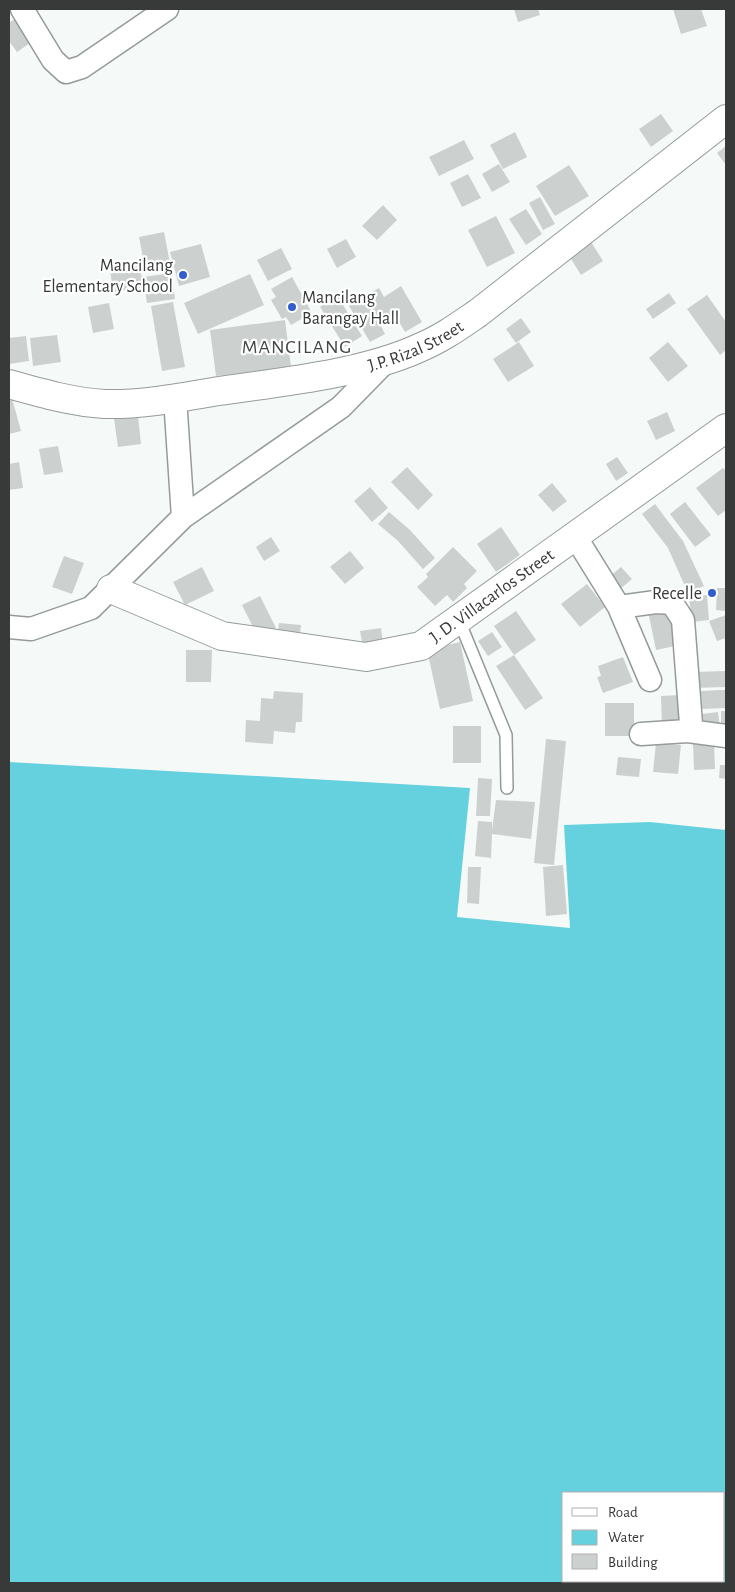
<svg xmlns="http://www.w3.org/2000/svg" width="735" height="1592" font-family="'Alegreya Sans',sans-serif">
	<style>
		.water { fill: #66d1de; fill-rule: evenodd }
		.building { fill: #ccd1d0 }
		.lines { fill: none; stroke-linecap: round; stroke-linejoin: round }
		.service-casing { stroke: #969b99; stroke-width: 14 }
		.minor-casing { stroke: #969b99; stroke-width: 25 }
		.tertiary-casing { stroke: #969b99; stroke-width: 30 }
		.secondary-casing { stroke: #969b99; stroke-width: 30 }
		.service { stroke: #fff; stroke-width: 11 }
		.minor { stroke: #fff; stroke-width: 22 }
		.tertiary { stroke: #fff; stroke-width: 28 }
		.secondary { stroke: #fff; stroke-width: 28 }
		.poi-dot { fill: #335dcc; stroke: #fff; stroke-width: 2 }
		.labels { text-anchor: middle; stroke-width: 4.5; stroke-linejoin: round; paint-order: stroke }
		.poi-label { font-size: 18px; fill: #383939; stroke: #fff; text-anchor: end }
		.street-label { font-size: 18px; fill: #383939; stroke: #fff }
		.quarter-label { font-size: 20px; letter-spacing: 1px; fill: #424644; stroke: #fff }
	</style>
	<rect width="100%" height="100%" fill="#f5faf8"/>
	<path class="water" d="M9 762 470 788 457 917 570 928 564 825 650 822 726 830V1583H9ZM564 1493H724V1581H564Z"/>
	<path class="building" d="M514 9H538L540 15 518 22Z
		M673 9H701L707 26 681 34Z
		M16 18 33 41 17 52 9 41V23Z
		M661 114 673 131 651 147 639 129Z
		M515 132 527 157 503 169 490 145Z
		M464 140 474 159 439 176 429 157Z
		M726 146V165L717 153Z
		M499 164 510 182 492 192 482 174Z
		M569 165 589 196 555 216 536 186Z
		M468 174 481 198 462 207 450 183Z
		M540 197 555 224 543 230 529 203Z
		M383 205 397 220 377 240 362 226Z
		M526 209 542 234 526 245 509 219Z
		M496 216 515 253 487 267 468 230Z
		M164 232 170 263 145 268 139 237Z
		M588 237 603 261 581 275 566 251Z
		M346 239 356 257 337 268 327 249Z
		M201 244 210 277 179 286 170 252Z
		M281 248 292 269 268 281 257 260Z
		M140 265 143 287 113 292 110 269Z
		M172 273 175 299 147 303 143 277Z
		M250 274 264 305 198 334 184 303Z
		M292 277 312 313 291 325 286 317 282 319 271 300 276 297 271 289Z
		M401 286 422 322 405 332 395 315 380 324 385 334 370 342 349 306 379 288 384 297Z
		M669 293 676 303 653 319 646 309Z
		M337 295 362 336 345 347 320 307Z
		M707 295 726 322V350L720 355 687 309Z
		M173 302 185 367 162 371 151 306Z
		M109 303 114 329 93 333 88 307Z
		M521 318 531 332 516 343 506 329Z
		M285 320 291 367 216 376 210 330Z
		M57 335 61 362 33 366 30 338Z
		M26 336 29 361 9 364V338Z
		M519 342 534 366 508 382 493 359Z
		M668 342 688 366 668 382 649 358Z
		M12 398 21 431 9 434V399Z
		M667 412 675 431 656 440 647 421Z
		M138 416 141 444 118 447 114 419Z
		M58 446 63 472 44 475 39 449Z
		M617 457 628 473 616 481 606 464Z
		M19 462 23 488 9 490V464Z
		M407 467 433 495 418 510 391 482Z
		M723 468 726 471V510L718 516 696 488Z
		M552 483 567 501 553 512 538 495Z
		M370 487 388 508 372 522 354 501Z
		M685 502 711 535 695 547 670 514Z
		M655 504 683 541 704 586 688 593 668 548 642 514Z
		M389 512 410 530 435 558 423 569 398 541 378 524Z
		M501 527 520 555 496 572 477 544Z
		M271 537 280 551 264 561 256 547Z
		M453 547 477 571 464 584 467 588 453 602 447 595 435 606 417 587 428 577 426 574Z
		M350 551 364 568 345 584 330 567Z
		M64 556 84 563 72 594 52 587Z
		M202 567 214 591 185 605 173 582Z
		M621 567 632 579 620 589 609 577Z
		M587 584 605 607 580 627 561 604Z
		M717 588H726V611L716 610Z
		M707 595 709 620 692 622 689 597Z
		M260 596 276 628 258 637 242 605Z
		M672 606 680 645 656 650 648 611Z
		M516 611 536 640 514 655 494 626Z
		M726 615V638L717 641 709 621Z
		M279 623 301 625 299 642 277 640Z
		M381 628 383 644 363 647 360 631Z
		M492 632 502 647 488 656 478 641Z
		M460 642 473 701 440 709 427 650Z
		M186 650H212L211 682H186Z
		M514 655 543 698 525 710 496 666Z
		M623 657 633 682 603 693 597 677 601 676 598 666Z
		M726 671V687L693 688 692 672Z
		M720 690H726V708L702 709 701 691Z
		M274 691 303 693 302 722H296L295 733 274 731 273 744 245 742 246 720 260 721 261 698 273 699Z
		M680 695 681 727 662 728 661 696Z
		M605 703H634V736H605Z
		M721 711H726V733H721Z
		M718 712 720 728 703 730 701 714Z
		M453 726H481V763H453Z
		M546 739 566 741 554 865 534 863Z
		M714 742 715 769 694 770 693 743Z
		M656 743 681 745 678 774 653 772Z
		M618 757 641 759 639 777 616 775Z
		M720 765H726V779L719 778Z
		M478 778 492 779 490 816H476Z
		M496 800 535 802 531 839 492 834 491 858 475 856 478 821 492 822V830Z
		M563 865 567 914 546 916 543 867Z
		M468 867H481L479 904 467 903Z"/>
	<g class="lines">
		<defs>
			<path id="service" d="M458 618 506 735 507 788"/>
			<path id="minor" d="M22 9 53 60 66 72 82 67 167 9
				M175 398 183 517
				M575 536 619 607 650 680
				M619 607 656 602 672 603 683 620 691 724 688 731 641 734
				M9 627 31 629 91 608 183 517 341 407 388 359
				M688 731 726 736"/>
			<g id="tertiary">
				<path id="s1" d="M111 589 222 636 366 657 421 646 726 428"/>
			</g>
			<g id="secondary">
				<path id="s2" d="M9 384C41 393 72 402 105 404 143 405 182 397 219 391 281 382 362 374 419 348 441 339 459 326 478 313L726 119"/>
			</g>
		</defs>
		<use href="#service" class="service-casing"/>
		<use href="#minor" class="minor-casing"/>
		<use href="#tertiary" class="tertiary-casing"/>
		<use href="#secondary" class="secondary-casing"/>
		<use href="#service" class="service"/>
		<use href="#minor" class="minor"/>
		<use href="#tertiary" class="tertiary"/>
		<use href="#secondary" class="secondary"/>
	</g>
	<g class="poi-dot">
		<circle cx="183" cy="275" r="5"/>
		<circle cx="292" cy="307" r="5"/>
		<circle cx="712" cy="593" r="5"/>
	</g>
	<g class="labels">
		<g class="poi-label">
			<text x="173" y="271">Mancilang<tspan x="173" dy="21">Elementary School</tspan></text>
			<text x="302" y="303" text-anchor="start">Mancilang<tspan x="302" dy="21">Barangay Hall</tspan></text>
			<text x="702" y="599">Recelle</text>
		</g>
		<g class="street-label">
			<text dy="6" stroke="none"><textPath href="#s2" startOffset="416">J.P. Rizal Street</textPath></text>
			<text dy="6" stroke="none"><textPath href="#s1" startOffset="409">J. D. Villacarlos Street</textPath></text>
		</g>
		<g class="quarter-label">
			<text x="297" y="353">MANCILANG</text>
		</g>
	</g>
	<rect width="735" height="1592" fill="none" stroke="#383939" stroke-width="20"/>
	<rect x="562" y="1492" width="162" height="90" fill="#ffffff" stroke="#afb0b0"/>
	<rect x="572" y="1508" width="25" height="8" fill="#ffffff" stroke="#afb0b0"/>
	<text x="608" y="1517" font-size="15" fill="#383939">Road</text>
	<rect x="572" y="1530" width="25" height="15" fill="#66d1de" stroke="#afb0b0"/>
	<text x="608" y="1542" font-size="15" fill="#383939">Water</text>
	<rect x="572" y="1554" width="25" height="15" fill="#ccd1d0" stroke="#afb0b0"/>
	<text x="608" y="1567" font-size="15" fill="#383939">Building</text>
</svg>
